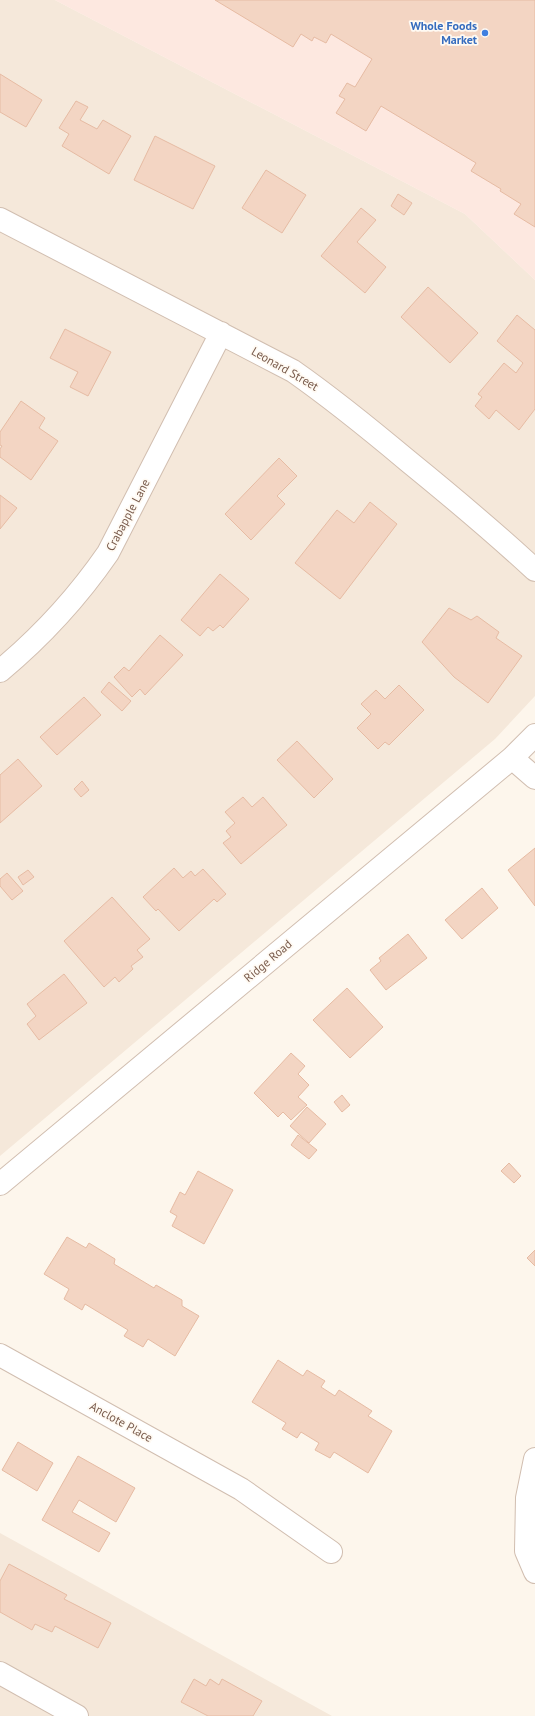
<svg xmlns="http://www.w3.org/2000/svg" width="535" height="1716" font-family="'PT Sans',sans-serif">
	<style>
		.residential { fill: #f5e8da }
		.commercial { fill: #fde8e0 }
		.building { fill: #f3d5c3; stroke: #e6bba3 }
		.lines { fill: none; stroke-linecap: round; stroke-linejoin: round }
		.minor-casing { stroke: #d1beb0; stroke-width: 24 }
		.minor { stroke: #fff; stroke-width: 22 }
		.shop-dot { fill: #3f7fe0; stroke: #fffaf3; stroke-width: 1.5 }
		.labels { text-anchor: middle; stroke-width: 3.5; stroke-linejoin: round; paint-order: stroke }
		.shop-label { font-size: 12px; font-weight: bold; fill: #366cbe; stroke: #fffaf3; text-anchor: end }
		.street-label { font-size: 12px; fill: #7a5c4d; stroke: #fffaf3 }
	</style>
	<rect width="100%" height="100%" fill="#fdf6ec"/>
	<path class="residential" d="M0 0H55L465 214 535 280V696L495 739 0 1156Z
		M0 1533 332 1716H0Z"/>
	<path class="commercial" d="M55 0H535V280L465 214Z"/>
	<path class="building" d="M215 0H535V227L514 214 521 204 500 191 501 189 471 171 476 163 381 106 366 131 336 113 345 99 339 96 347 83 355 87 372 59 331 34 326 43 314 37 312 41 301 34 293 47Z
		M0 74 42 100 26 127 0 112Z
		M76 101 88 107 80 120 97 129 103 120 131 136 109 174 62 146 69 134 59 128Z
		M155 136 215 166 193 209 134 180Z
		M266 170 306 195 282 233 242 208Z
		M398 194 412 203 404 215 391 206Z
		M361 208 376 220 357 242 386 267 365 293 321 256Z
		M428 287 478 333 450 363 401 317Z
		M517 315 535 330V409L519 430 496 410 489 419 475 406 482 397 478 394 504 363 516 373 523 363 497 341Z
		M65 329 111 352 88 396 70 387 78 372 50 358Z
		M21 401 45 418 39 428 58 441 31 480 0 457V449L2 446 0 445V432Z
		M279 458 297 476 277 496 285 504 251 540 225 514Z
		M0 495 17 508 0 529Z
		M370 502 397 524 340 599 295 563 337 510 354 523Z
		M220 574 249 599 223 628 220 625 213 631 208 627 200 636 181 620Z
		M449 608 471 620 477 616 499 632 496 638 522 656 488 703 454 677 422 642Z
		M160 635 183 655 145 695 140 689 132 697 114 677 124 667 129 671Z
		M109 682 131 701 122 711 101 692Z
		M399 685 424 710 389 745 385 742 378 749 357 728 371 714 361 704 376 690 385 699Z
		M84 697 101 715 57 755 40 737Z
		M297 741 333 779 314 798 277 760Z
		M18 759 42 786 0 823V775Z
		M82 781 89 790 81 797 74 789Z
		M243 797 252 807 263 797 287 825 241 864 223 843 231 837 226 831 235 823 225 812Z
		M535 848V906L508 870Z
		M174 868 183 878 191 871 195 876 203 869 226 894 217 902 214 899 179 931 158 909 156 911 143 897Z
		M28 870 34 877 23 885 18 877Z
		M7 873 23 891 12 900 0 886V879Z
		M482 888 498 908 462 939 445 920Z
		M112 897 150 939 137 950 143 957 131 966 133 969 119 982 115 977 104 987 64 941Z
		M408 934 427 958 386 990 370 970 381 961 379 958Z
		M64 974 87 1003 39 1040 27 1024 36 1016 27 1004Z
		M347 988 383 1027 350 1058 313 1020Z
		M291 1053 305 1066 298 1074 309 1085 298 1097 307 1105 291 1120 283 1112 278 1117 254 1093Z
		M342 1095 350 1105 342 1112 334 1102Z
		M307 1107 326 1124 309 1143 290 1126Z
		M298 1135 317 1150 309 1159 291 1145Z
		M509 1163 521 1176 514 1183 501 1171Z
		M198 1171 233 1190 204 1244 172 1226 177 1216 170 1212 180 1192 185 1195Z
		M67 1237 86 1248 89 1243 115 1259 114 1264 154 1288 156 1285 182 1300V1306L199 1316 175 1356 148 1339 143 1347 124 1336 128 1330 85 1304 82 1310 64 1299 69 1289 44 1274Z
		M535 1250V1266L527 1258Z
		M278 1360 303 1376 307 1370 325 1381 321 1387 335 1396 339 1390 372 1411 368 1416 392 1431 368 1473 334 1452 330 1458 315 1450 319 1443 301 1432 297 1438 282 1429 286 1423 252 1402Z
		M18 1442 53 1463 37 1491 2 1470Z
		M78 1456 135 1488 116 1522 79 1500 72 1512 110 1533 99 1552 42 1520Z
		M9 1564 67 1595 64 1599 111 1623 98 1648 55 1626 52 1632 35 1624 32 1630 0 1612V1581Z
		M194 1679 206 1686 210 1679 219 1685 222 1679 262 1701 253 1716H208L181 1702Z"/>
	<g class="lines">
		<defs>
			<path id="minor" d="M0 219 293 371C333 399 371 430 408 461 451 496 494 532 535 570
				M0 671C42 636 77 598 108 553L221 333
				M512 758 535 778
				M0 1184 512 758 535 735
				M0 1355 241 1489 331 1552
				M535 1459 527 1498 526 1551 535 1572
				M0 1673 77 1716"/>
		</defs>
		<use href="#minor" class="minor-casing"/>
		<use href="#minor" class="minor"/>
	</g>
	<circle class="shop-dot" cx="485" cy="33" r="4"/>
	<g class="labels">
		<g class="shop-label">
			<text x="477" y="30">Whole Foods<tspan x="477" dy="14">Market</tspan></text>
		</g>
		<g class="street-label">
			<text transform="translate(285 369) rotate(30)" y="4">Leonard Street</text>
			<text transform="translate(128 515) rotate(-62)" y="4">Crabapple Lane</text>
			<text transform="translate(268 961) rotate(-40)" y="4">Ridge Road</text>
			<text transform="translate(121 1422) rotate(29)" y="4">Anclote Place</text>
		</g>
	</g>
</svg>
